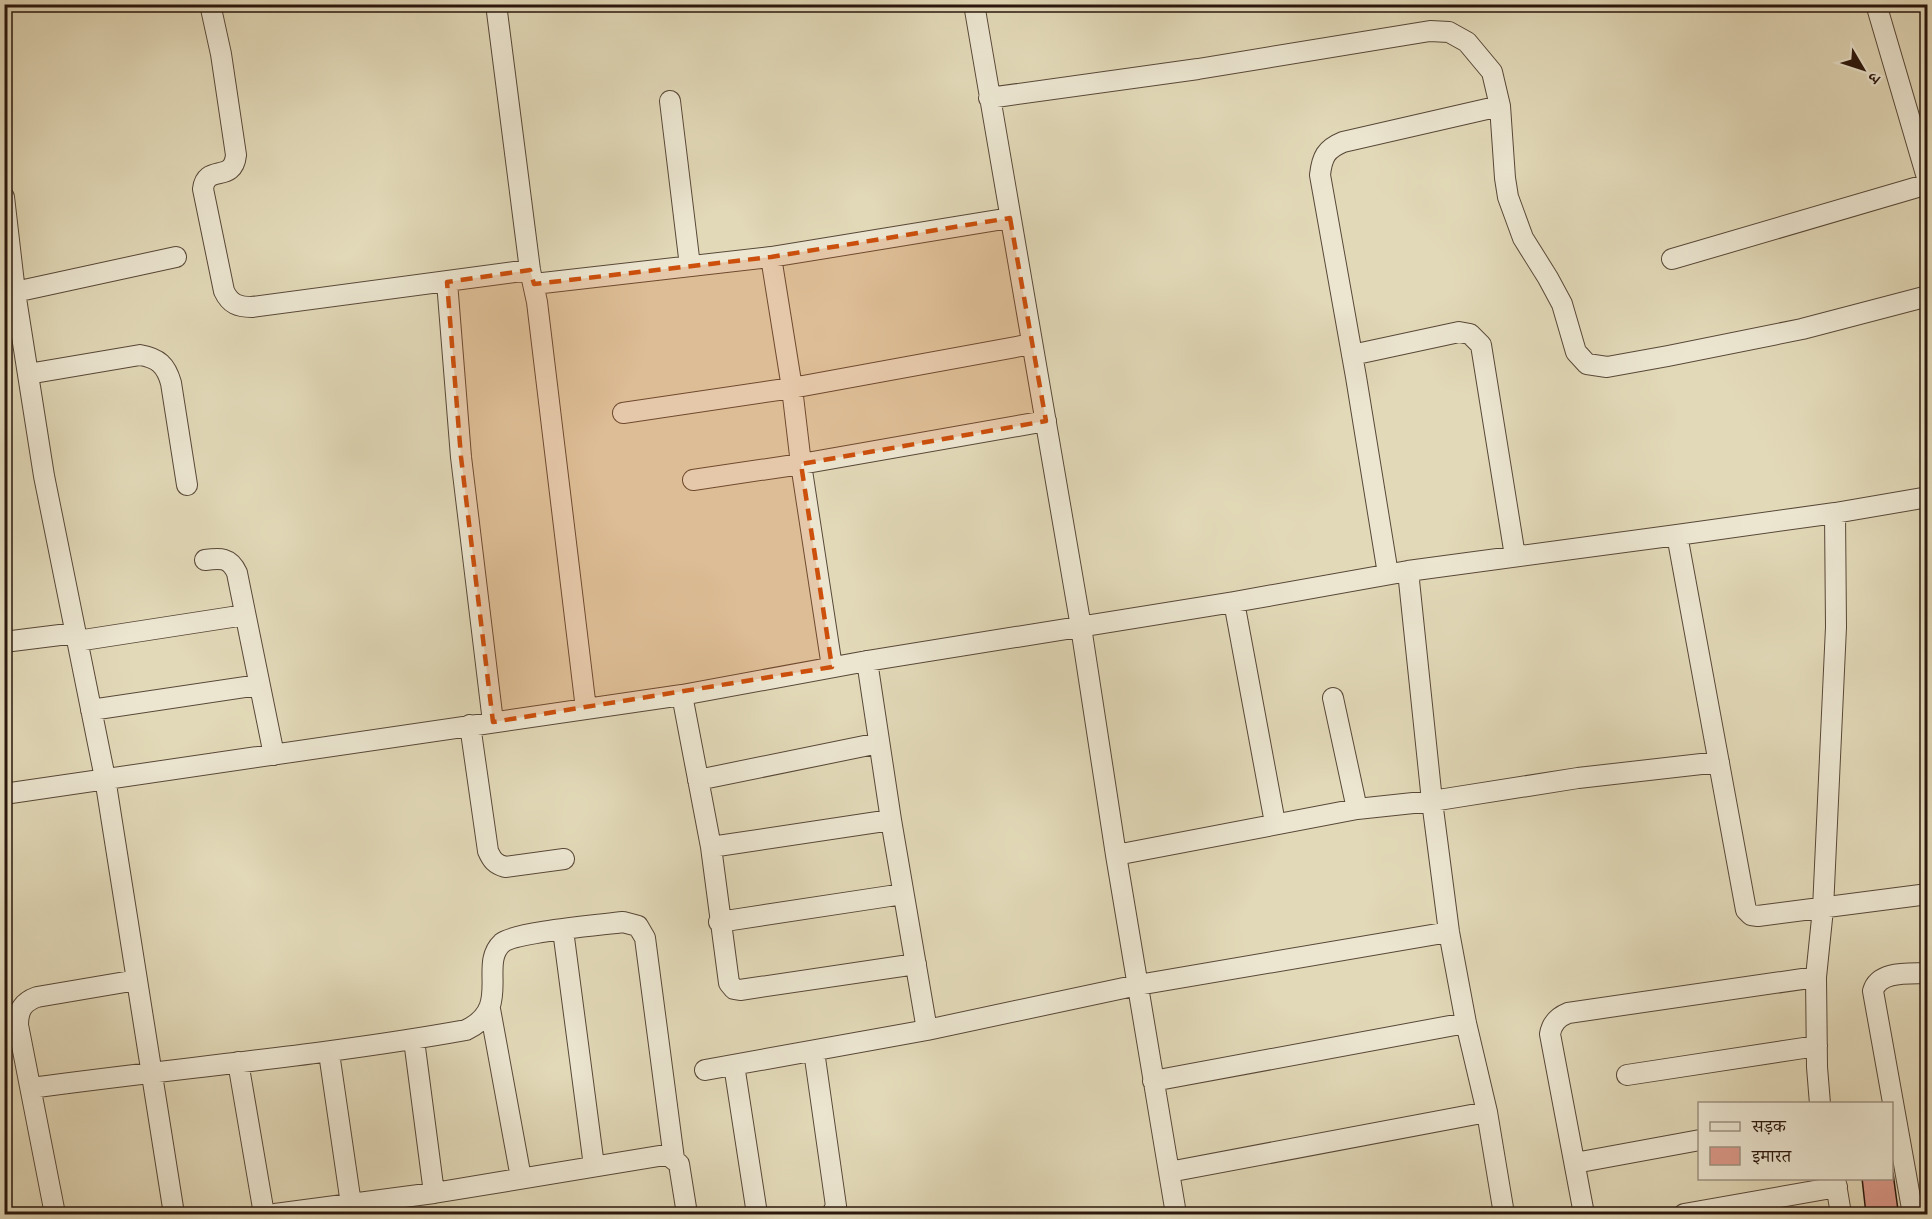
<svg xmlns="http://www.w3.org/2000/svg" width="1932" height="1219" font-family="Vollkorn,'Noto Serif Devanagari',serif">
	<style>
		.building { fill: #dd9a8b; stroke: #2a170d; stroke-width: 1.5 }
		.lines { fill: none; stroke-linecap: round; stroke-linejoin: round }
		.minor-casing { stroke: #584838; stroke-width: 22 }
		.minor { stroke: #ece6d1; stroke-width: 20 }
		.marked { fill: #cc4f0c; fill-opacity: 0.2; stroke: #cc4f0c; stroke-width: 4.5; stroke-dasharray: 12 8; stroke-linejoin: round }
	</style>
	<rect width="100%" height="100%" fill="#e2d9b8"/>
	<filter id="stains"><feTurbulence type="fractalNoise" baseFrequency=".00333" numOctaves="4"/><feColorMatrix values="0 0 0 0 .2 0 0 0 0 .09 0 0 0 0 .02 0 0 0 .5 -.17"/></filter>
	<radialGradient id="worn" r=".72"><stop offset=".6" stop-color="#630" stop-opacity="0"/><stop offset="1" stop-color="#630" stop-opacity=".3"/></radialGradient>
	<path class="building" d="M1892 1173H1893L1898 1210 1866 1214 1862 1178H1892Z"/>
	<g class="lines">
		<defs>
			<path id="minor" d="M210 4 221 54 236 155C233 184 206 163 203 189L224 291C230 304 238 307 252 307L530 270
				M496 4 530 270 537 302 586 709
				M974 4 1081 627 1116 855 1176 1214
				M1876 4 1928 181
				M989 98 1198 69 1430 31 1449 32 1467 42 1492 72 1500 106 1505 178 1508 197 1523 238 1548 278 1562 304 1576 352 1587 364 1607 367 1668 356 1802 329 1928 296
				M670 101 690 266
				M4 197 15 292 44 476 105 778 174 1214
				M771 257 792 388 801 464 832 667
				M1672 259 1928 184
				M447 282 461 457 493 722
				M534 284 771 257 1010 218
				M15 292 176 257
				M1352 355 1459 332 1470 334 1481 345 1515 556
				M28 374 140 355C158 358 166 365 171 383L187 485
				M623 413 792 388 1032 344
				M693 480 801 464 1046 421
				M1677 535 1746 910 1751 915 1758 916 1928 894
				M205 560C220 558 230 557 237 573L274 755
				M1408 571 1432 801 1449 932 1466 1023 1487 1112 1504 1214
				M1388 574 1356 377 1320 175C1322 157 1326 149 1343 142L1500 106
				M1234 602 1275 823
				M77 641 245 615
				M4 642 76 633
				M867 661 891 820 927 1030
				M682 695 711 847 729 983 734 989 740 990 916 964
				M1333 698 1357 809
				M91 710 259 685
				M470 725 488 851C492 860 495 864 505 867L564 859
				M698 780 879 743
				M4 794 682 695 867 661 1234 602 1408 571 1677 535 1835 513 1928 497
				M711 847 891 820
				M1116 855 1357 809 1432 801 1578 778 1719 762
				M719 922 903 894
				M563 930 594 1166
				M490 1009 521 1178
				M414 1040 434 1193
				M814 1051 836 1206 832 1214
				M329 1053 351 1204
				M238 1062 264 1214
				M734 1065 757 1214
				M705 1070 927 1030 1138 985 1449 932
				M1627 1075 1817 1046
				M1153 1081 1466 1023
				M31 1088C176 1068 322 1056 466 1030 513 1008 478 965 502 943 515 932 601 925 623 922L638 926 645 938 674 1159
				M1820 1104 1817 1067 1816 977 1823 909 1836 627 1835 513
				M1575 1163 1700 1140
				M1169 1172 1487 1112
				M1835 1178 1841 1214
				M55 1214 18 1025C18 1010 23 1002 37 997L137 980
				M275 1214 434 1193 659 1156H669L679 1164 687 1214
				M1584 1214 1550 1034C1552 1023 1558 1017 1568 1013L1816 977
				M1684 1214 1837 1187
				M1913 1214 1873 991C1879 970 1910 974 1928 973"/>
		</defs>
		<use href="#minor" class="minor-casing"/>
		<use href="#minor" class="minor"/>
	</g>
	<path class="marked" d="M1010 218 1046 421 801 464 832 667 493 722 461 457 447 282 530 270 534 284 771 257Z"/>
	<rect width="1932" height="1219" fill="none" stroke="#e2d9b8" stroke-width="24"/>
	<rect x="6" y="6" width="1920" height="1207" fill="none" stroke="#2a170d" stroke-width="3"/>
	<rect x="12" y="12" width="1908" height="1195" fill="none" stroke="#2a170d" stroke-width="1.5"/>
	<rect x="1698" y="1102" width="195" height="78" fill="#ece6d1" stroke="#9e9383" stroke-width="1.5"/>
	<rect x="1710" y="1122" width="30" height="9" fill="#ece6d1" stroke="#9e9383" stroke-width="1.5"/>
	<text x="1752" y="1132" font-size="18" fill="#2a170d">सड़क</text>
	<rect x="1710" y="1147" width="30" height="18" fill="#dd9a8b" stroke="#9e9383" stroke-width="1.5"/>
	<text x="1752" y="1162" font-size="18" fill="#2a170d">इमारत</text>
	<g transform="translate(1863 69) rotate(129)" stroke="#ece6d1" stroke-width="4.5" paint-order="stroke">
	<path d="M0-4.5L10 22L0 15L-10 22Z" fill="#2a170d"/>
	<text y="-9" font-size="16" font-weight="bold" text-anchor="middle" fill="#2a170d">उ</text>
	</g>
	<rect width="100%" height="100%" filter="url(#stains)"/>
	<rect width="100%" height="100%" fill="url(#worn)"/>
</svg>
